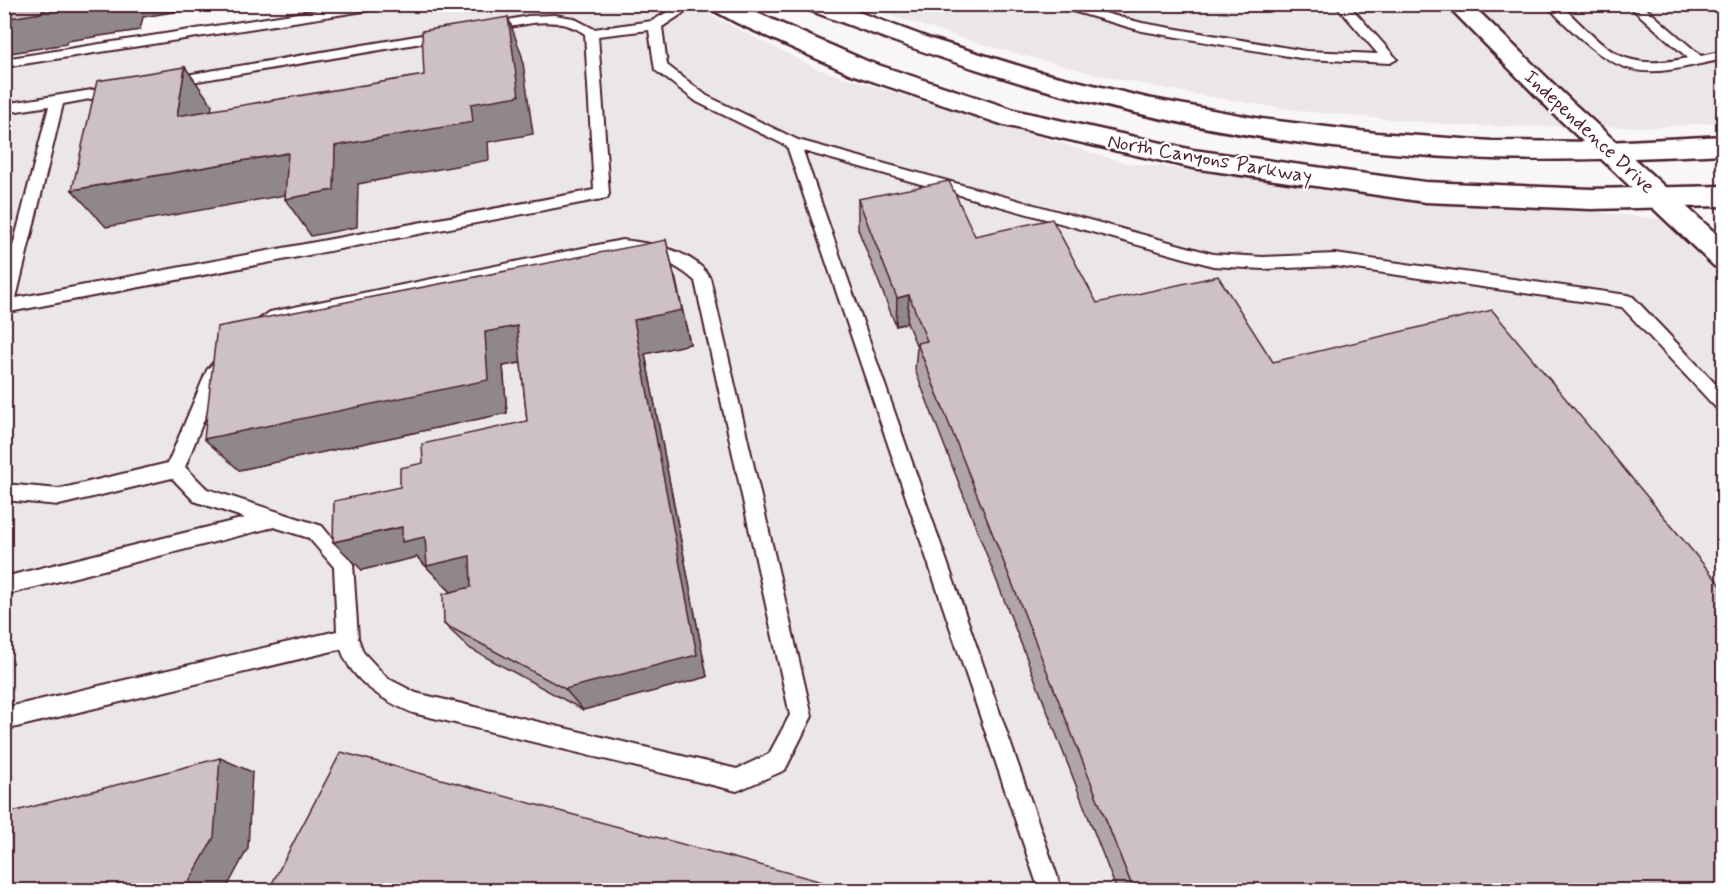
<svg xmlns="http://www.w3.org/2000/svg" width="1728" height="895" font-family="Mynerve,sans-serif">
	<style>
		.built { fill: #ebe6e8 }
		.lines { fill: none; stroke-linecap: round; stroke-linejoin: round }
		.lane-casing { stroke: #4a1f2b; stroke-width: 4 }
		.street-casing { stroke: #4a1f2b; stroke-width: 5 }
		.secondary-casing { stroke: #4a1f2b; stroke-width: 5 }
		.lane { fill: #fff; fill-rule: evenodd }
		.street { fill: #fff; fill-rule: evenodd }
		.secondary { fill: #fff; fill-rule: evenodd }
		.wall { fill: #b0a6a9; stroke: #4a1f2b; stroke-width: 1.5 }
		.shaded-wall { fill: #908789; stroke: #4a1f2b; stroke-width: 1.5 }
		.building { fill: #cdc1c4; stroke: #4a1f2b; stroke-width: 1.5 }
		.labels { text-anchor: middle; stroke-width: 4.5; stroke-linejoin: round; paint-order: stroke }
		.far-street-label { font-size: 20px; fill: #4a1f2b; stroke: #fff }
	</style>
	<rect width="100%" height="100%" fill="#f8f6f7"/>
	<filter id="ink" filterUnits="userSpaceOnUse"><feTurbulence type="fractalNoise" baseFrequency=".0167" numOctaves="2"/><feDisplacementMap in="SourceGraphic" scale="12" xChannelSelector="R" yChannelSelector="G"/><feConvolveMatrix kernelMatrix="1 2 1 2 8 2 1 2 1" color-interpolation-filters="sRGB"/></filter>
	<g filter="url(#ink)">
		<path class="built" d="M407 5H691L817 69 1125 163 1661 219 1723 279V890H5L4 63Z
			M864 5H1723V122L1657 127 1468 126 1300 111 1188 93 1099 75 989 46 897 18Z"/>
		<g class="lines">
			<defs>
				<path id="lane" d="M355 4H389L383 8 4 67V59Z
					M681 4H697L662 27 667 65 707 96 798 140 1213 254 1263 257 1335 254 1627 295 1633 297 1724 393V412L1718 410 1622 307 1335 266 1263 269 1213 266 803 151 1062 890H1039L787 146 697 102 655 70 649 30 598 36 609 194 607 198 4 313V281L49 106 4 113V104L117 86 124 90 117 94 63 104 16 298 594 190 585 34C556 13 520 25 488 32L482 28 483 25 528 16 555 15 573 18 594 29 652 21Z
					M1048 4H1071L1142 23 1306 51 1378 54 1335 4H1348L1397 59 1390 63 1306 59 1142 31Z
					M1546 4H1560C1606 48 1619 73 1688 58L1627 4H1641L1701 56 1724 51V59C1659 72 1632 86 1579 37 1568 27 1556 16 1546 4Z
					M446 31 453 35 451 38 168 86 161 82 168 78Z
					M622 240C651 243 694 250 710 278L812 716 785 770 737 791 413 713C384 701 351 681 341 649L4 730V708L337 631 334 567 309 538 274 527 4 595V577L245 518 194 501 172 478 59 505 4 500V484L59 489 168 463 207 370 238 334 270 312ZM622 252C651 255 673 261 695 281L790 715 769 754 737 769 416 693 387 678 363 652 358 638 353 564 322 526 207 489 185 467 220 379 250 344 281 321Z"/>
				<path id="street" d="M1446 4H1471L1571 101 1724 241V269L1714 266 1553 113Z"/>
				<path id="secondary" d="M708 4H737L869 62 1018 111 1193 150 1425 182 1591 189 1724 186V206L1591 209 1425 202 1193 168 1004 125 851 74 737 23 711 9Z
					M803 4H837L931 39 1039 72 1147 98 1261 119 1376 133 1492 141 1608 142 1724 136V154C1647 158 1570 161 1493 159 1336 154 1175 128 1024 84 950 62 878 36 806 9Z"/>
			</defs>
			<use href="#lane" class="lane-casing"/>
			<use href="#street" class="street-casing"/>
			<use href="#secondary" class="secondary-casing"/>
			<use href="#lane" class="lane"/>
			<use href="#street" class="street"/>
			<use href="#secondary" class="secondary"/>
		</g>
		<path class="wall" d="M858 199 975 236 1097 303 1273 362 1724 891H1117L915 370 917 347 907 323 896 326 858 229Z
			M675 276 690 344 645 354 707 677 583 710 469 648 444 624 451 592 417 557 362 570 400 487 423 463 527 421 521 363 503 366 507 413 239 470Z"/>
		<path class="shaded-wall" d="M80 4H223L143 17 140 30 67 41 66 44 4 54V19L42 10Z
			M508 17 522 56 533 134 488 142 489 160 358 184 357 227 311 236 285 199 335 146 471 104Z
			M185 67 212 105 205 154 177 116Z
			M288 153 313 190 106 227 72 190Z
			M666 240 690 344 645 354 707 677 583 710 565 689 634 320Z
			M909 295 907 323 896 326 897 298Z
			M517 326 534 360 503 366 507 413 239 470 204 439 485 332Z
			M402 527 470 556 492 583 451 592 417 557 362 570 333 542Z
			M220 758 252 772 248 848 225 891H184Z"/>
		<path class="building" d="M4 4H80L42 10 41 13 4 19Z
			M508 17 519 96 471 104 473 122 335 146 334 190 285 199 288 153 72 190 97 81 185 67 177 116 424 75 422 31Z
			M949 181 975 236 1052 219 1097 303 1218 276 1273 362 1492 310 1724 589V891H1134L917 343 927 341 909 295 897 298 858 199Z
			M666 240 682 310 634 320 697 655 565 689 444 624 443 594 471 587 470 556 427 566 425 537 402 542V527L333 542 334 501 400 487V468L423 463 422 444 527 421 517 326 485 332 488 380 204 439 217 327Z
			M341 752 856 891H268Z
			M220 758 214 837 184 891H4V814Z"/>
	</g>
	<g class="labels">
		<g class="far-street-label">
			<text transform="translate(1590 131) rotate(43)" y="7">Independence Drive</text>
			<text transform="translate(1210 158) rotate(10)" y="7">North Canyons Parkway</text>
		</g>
	</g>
	<rect width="1728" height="895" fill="none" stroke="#fff" stroke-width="24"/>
	<rect x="12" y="12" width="1704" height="871" fill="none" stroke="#4a1f2b" stroke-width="2" filter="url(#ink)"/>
</svg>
